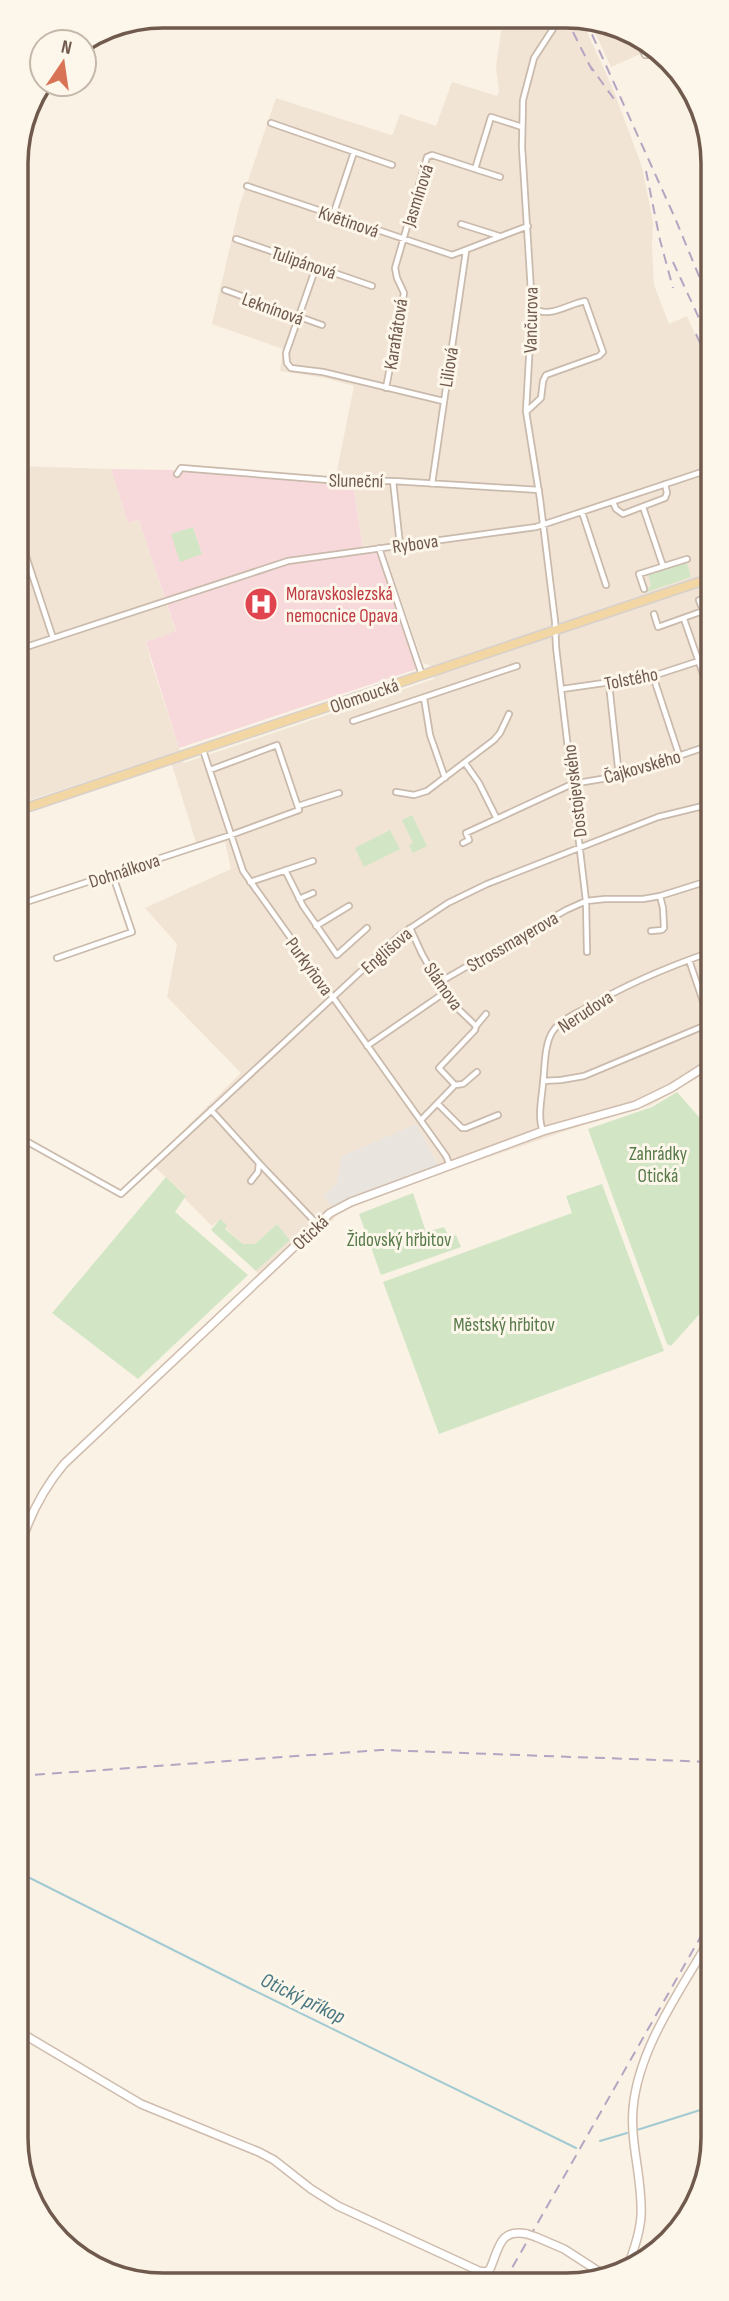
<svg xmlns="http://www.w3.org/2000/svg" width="729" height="2301" font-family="'Sofia Sans Condensed',sans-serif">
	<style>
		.residential { fill: #f1e4d4 }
		.industrial { fill: #eae4df }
		.medical { fill: #f7d9dc }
		.green { fill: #d2e6c5 }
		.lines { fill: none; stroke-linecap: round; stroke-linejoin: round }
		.stream { stroke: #a2cad2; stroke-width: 2 }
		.street-casing { stroke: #cabaac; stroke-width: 8 }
		.secondary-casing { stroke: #cfbcad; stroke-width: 10 }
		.primary-casing { stroke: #d7d1cd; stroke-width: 11 }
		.street { stroke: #fff; stroke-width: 4.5 }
		.secondary { stroke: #fff; stroke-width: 7 }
		.primary { stroke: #f2d6a3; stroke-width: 8 }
		.rail { stroke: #b5a5c2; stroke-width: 2; stroke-dasharray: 10 7; stroke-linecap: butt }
		.secondary-bridge-casing { stroke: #cfbcad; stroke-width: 10; stroke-linecap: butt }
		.secondary-bridge { stroke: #fff; stroke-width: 7 }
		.labels { text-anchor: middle; stroke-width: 6; stroke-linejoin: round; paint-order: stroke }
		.street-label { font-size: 19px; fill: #705a4d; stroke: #fdf6ea }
		.health-label { font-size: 19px; fill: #be3a42; stroke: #fdf6ea; text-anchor: start }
		.park-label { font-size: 19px; fill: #567a49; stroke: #fdf6ea }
		.water-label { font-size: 21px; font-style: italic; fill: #487781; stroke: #fdf6ea }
		.rim { fill: none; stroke: #705a4d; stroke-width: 3.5 }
	</style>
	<rect width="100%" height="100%" fill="#faf2e5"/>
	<path class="residential" d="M503 18 581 19 613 89 642 167 653 222 652 247 654 285 669 324 687 316 711 370 712 1070 651 1105 583 1125 443 1173 416 1124 337 1183 323 1196 338 1214 326 1228 308 1240 266 1281 256 1271 290 1240 277 1224 255 1244H243L225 1228 220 1219 212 1226 185 1199 184 1193 150 1163 241 1073 167 997 177 944 145 908 231 869 225 842 198 849 169 755 17 804 16 466 111 469 128 523 139 520 176 632 146 642 151 662 184 763 434 679 429 665 423 663 382 544 363 546 353 486 337 483 336 476 354 386 325 378 280 371 283 349 212 324 240 204 276 98 391 135 393 134 400 114 436 126 452 82 497 96 499 92 496 67Z
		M589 19H595L652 49 611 67Z"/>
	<path class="industrial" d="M416 1124 443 1173 356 1203 338 1214 323 1196 337 1183 342 1156Z"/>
	<path class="medical" d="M111 469 173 470 175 473 179 474 183 471H195L353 485 364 554 377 553 417 669 179 748 146 642 176 631 139 520 128 523Z"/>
	<path class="green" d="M685 86 707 128 677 91Z
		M193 527 202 554 180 562 171 534Z
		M686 560 691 577 644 593 643 590 648 589 651 585 648 573Z
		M412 815 427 846 413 853 409 845 413 843 402 820Z
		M390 830 400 849 364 867 355 848Z
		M677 1092 712 1132V1300L671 1346 667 1344 588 1129 652 1107Z
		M166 1177 186 1196 175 1212 248 1275 138 1379 52 1313Z
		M602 1184 664 1351 439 1434 383 1282 572 1213 566 1196Z
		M413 1193 426 1232 444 1227 449 1237 456 1235 461 1247 381 1275 359 1214Z
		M220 1219 227 1225 225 1229 243 1244H255L277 1224 290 1240 256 1271 211 1230Z"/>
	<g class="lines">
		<path class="stream" d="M18 1872 249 1988 576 2148
			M637 2130 713 2106
			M600 2141 627 2133"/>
		<defs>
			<path id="street" d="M560 18 534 58 523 100 522 147 532 307 526 411 540 499 555 621 556 647 586 901 587 952
				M639 42 645 55H651L655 50
				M271 123 392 165
				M475 169 500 177
				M247 186 452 255 528 226
				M333 215 354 152
				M461 224 499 236
				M236 239 372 286
				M316 267 286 353 287 363 291 368 323 372 443 401
				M225 290 322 325
				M386 388 404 293 397 278 395 268 427 157 432 155 475 169 491 117 522 127
				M527 411 541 398 543 381 546 375 599 356 603 352 585 301C568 304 547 320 533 307
				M177 474 181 468 341 481H393L539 490
				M393 481 400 545
				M432 484 466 251
				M613 502 616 509 623 514 665 498 667 493 665 484
				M643 507 663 566
				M582 512 606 585
				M17 529 53 638
				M379 548 422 675
				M644 589 639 574 687 559
				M654 614 658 627 703 611 699 600
				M684 619 711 697
				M17 650 288 561 536 527 711 469
				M653 676 679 755
				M609 684 619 776
				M562 689 653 676 699 661
				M424 698 430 735 445 778
				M353 721 517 666
				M203 750 243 871 446 1156 450 1166
				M465 763 479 783 497 819
				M396 792 414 795 427 791 494 740 500 733 509 714
				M298 806 339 793
				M463 843 469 840 466 833 572 784 619 776 711 745
				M285 870 303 906 337 955 367 928
				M250 882 313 861
				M299 899 313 893
				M17 905 231 835 299 810 277 745 210 770
				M316 926 349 906
				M410 928 422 954 444 993 452 1003 476 1026 486 1014
				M651 931 662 930 664 928 663 908 660 896
				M57 958 132 932 112 873
				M689 960 711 1025
				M438 983 566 910 586 901 605 899H643L660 896 711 880
				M367 1046 444 993
				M543 1081 561 1080 584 1076 711 1023
				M455 1085 463 1084 477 1072
				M438 1104 462 1128H466L498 1115
				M211 1110 259 1163 258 1172 251 1181
				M421 1120 455 1085 439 1068 475 1030 476 1026
				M543 1131C537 1117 542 1098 543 1083 545 1068 544 1044 553 1031 560 1021 573 1015 584 1009 625 985 667 967 711 952
				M17 1136 121 1194 400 935 448 903 487 884 658 817 711 804
				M259 1163 317 1224"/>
			<path id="secondary" d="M18 1553C27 1521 43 1489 64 1464L330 1213 351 1202 543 1131 636 1105 671 1088 712 1062
				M18 2031 141 2104 259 2152 274 2160 311 2189 338 2206 479 2271 486 2272 490 2269C499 2249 499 2228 527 2234
				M536 2237 564 2249 598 2271 609 2274
				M629 2263C635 2247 640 2232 641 2216 643 2180 630 2145 633 2109 638 2047 683 1987 713 1934"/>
			<path id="primary" d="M17 811 711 578"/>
		</defs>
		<use href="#street" class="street-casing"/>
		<use href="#secondary" class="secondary-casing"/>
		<use href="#primary" class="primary-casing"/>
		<use href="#street" class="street"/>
		<use href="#secondary" class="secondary"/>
		<use href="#primary" class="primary"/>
		<path class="rail" d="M585 19 675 218 711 305
			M573 32 592 70
			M588 63 614 99
			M646 171 660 240 673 288
			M673 262 711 344
			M696 334 711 367
			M18 1776 381 1750 712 1762
			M504 2282 713 1915"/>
		<defs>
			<path id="secondary-bridge" d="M527 2234 536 2237"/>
		</defs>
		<use href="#secondary-bridge" class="secondary-bridge-casing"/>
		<use href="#secondary-bridge" class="secondary-bridge"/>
	</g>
	<defs>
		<symbol id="hospital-disc" viewBox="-11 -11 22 22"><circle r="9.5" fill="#e0444e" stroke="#fdf6ea"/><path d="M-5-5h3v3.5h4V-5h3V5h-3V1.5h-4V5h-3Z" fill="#fff"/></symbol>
	</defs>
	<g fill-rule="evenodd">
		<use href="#hospital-disc" x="242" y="585" width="38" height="38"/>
	</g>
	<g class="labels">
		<g class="street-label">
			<text transform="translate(417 195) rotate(-72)" y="7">Jasmínová</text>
			<text transform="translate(349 221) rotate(19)" y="7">Květinová</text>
			<text transform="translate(304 262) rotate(19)" y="7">Tulipánová</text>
			<text transform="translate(273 308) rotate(20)" y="7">Leknínová</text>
			<text transform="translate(530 320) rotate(-89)" y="7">Vančurova</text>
			<text transform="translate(395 334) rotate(-81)" y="7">Karafiátová</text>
			<text transform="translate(448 367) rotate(-81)" y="7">Liliová</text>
			<text transform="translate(356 480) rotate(1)" y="7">Sluneční</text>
			<text transform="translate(415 543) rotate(-8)" y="7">Rybova</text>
			<text transform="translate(631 678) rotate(-11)" y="7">Tolstého</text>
			<text transform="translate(364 695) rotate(-19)" y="7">Olomoucká</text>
			<text transform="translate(642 766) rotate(-16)" y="7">Čajkovského</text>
			<text transform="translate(574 791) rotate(-97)" y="7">Dostojevského</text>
			<text transform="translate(124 870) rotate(-18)" y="7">Dohnálkova</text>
			<text transform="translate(512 941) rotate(-30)" y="7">Strossmayerova</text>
			<text transform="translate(386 950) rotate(-41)" y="7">Englišova</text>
			<text transform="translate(310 966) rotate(54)" y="7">Purkyňova</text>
			<text transform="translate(444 986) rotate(55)" y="7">Slámova</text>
			<text transform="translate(585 1011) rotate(-33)" y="7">Nerudova</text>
			<text transform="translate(310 1232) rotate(-43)" y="7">Otická</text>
		</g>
		<g class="health-label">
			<text x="286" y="600">Moravskoslezská<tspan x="286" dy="22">nemocnice Opava</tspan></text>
		</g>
		<g class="park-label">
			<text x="658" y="1160">Zahrádky<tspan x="658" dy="22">Otická</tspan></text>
			<text x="399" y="1246">Židovský hřbitov</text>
			<text x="504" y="1331">Městský hřbitov</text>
		</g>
		<g class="water-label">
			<text transform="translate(303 1998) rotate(26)" y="7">Otický příkop</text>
		</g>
	</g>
	<path d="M0 0H729V2301H0ZM163 28H566A135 135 0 0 1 701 163V2138A135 135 0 0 1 566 2273H163A135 135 0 0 1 28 2138V163A135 135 0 0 1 163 28Z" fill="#fdf6ea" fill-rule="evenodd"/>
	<path class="rim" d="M163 28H566A135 135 0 0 1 701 163V2138A135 135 0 0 1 566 2273H163A135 135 0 0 1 28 2138V163A135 135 0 0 1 163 28Z"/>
	<g transform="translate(63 63) rotate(13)"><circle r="33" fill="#fdf6ea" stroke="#c5b8ab" stroke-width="2"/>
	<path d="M0-5L12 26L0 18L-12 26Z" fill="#d87455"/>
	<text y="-10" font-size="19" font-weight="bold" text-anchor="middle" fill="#705a4d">N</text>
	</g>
</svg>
